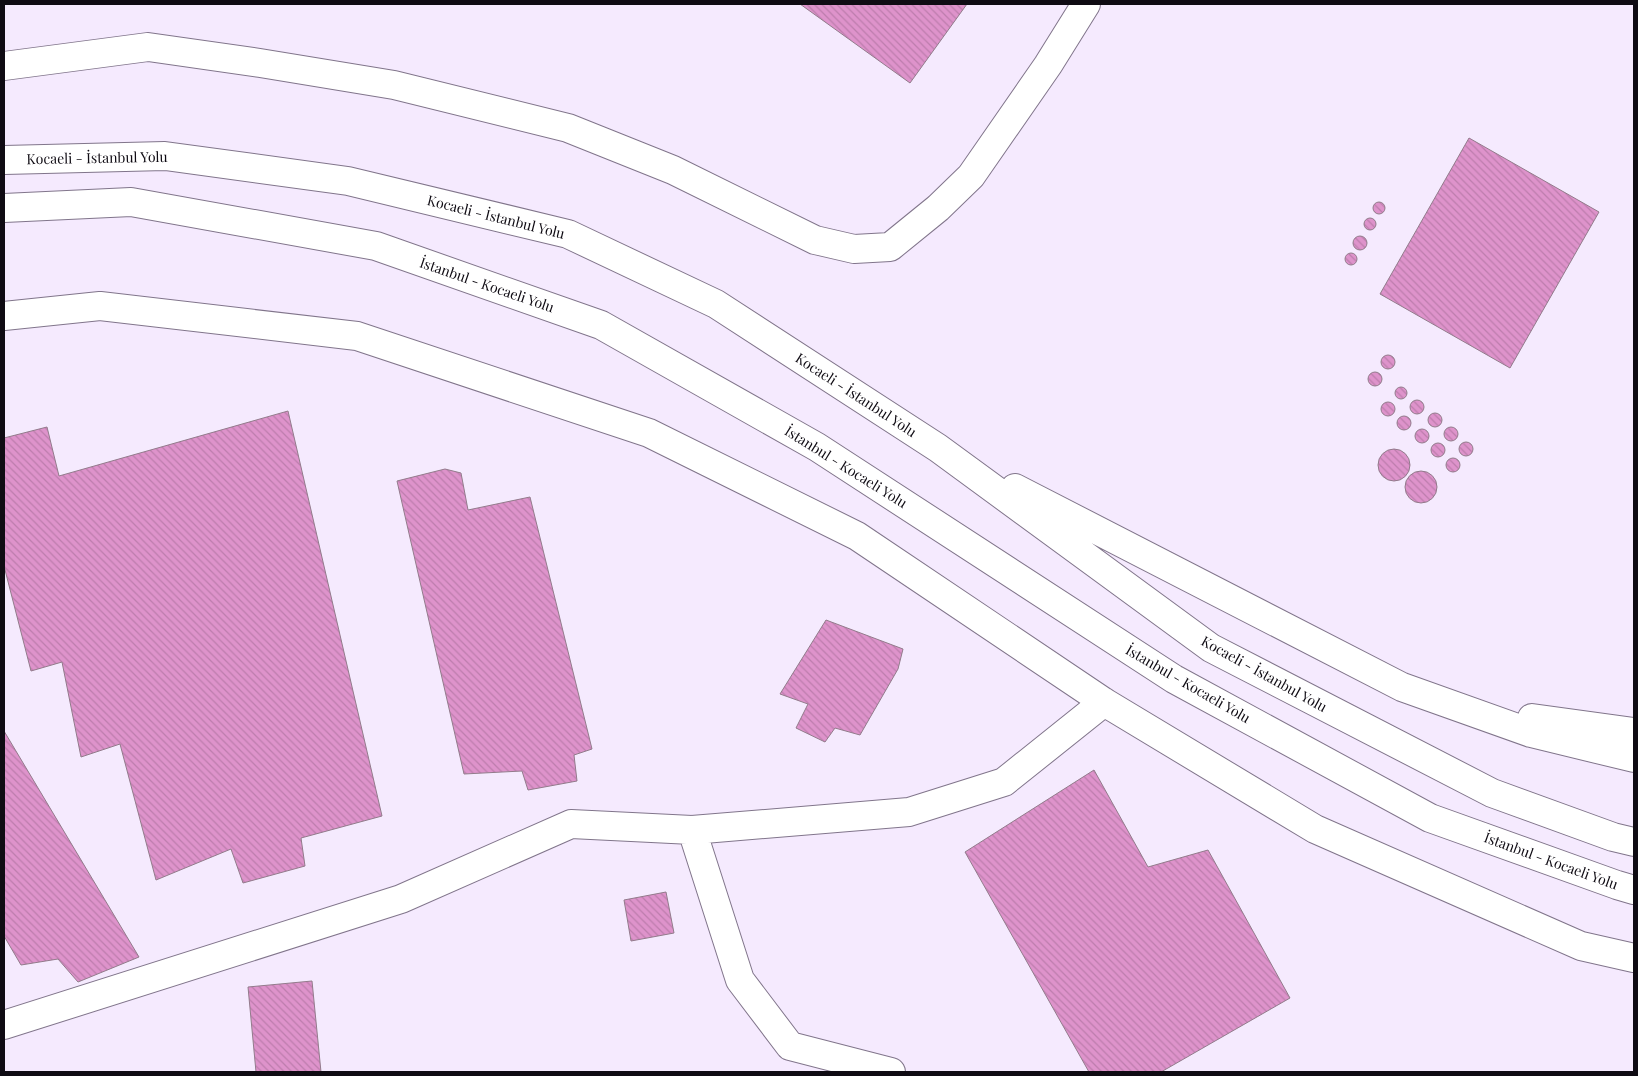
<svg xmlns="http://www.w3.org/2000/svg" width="1638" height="1076" font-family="'Playfair Display',serif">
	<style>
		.building { fill: url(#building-back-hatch); stroke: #927b8b }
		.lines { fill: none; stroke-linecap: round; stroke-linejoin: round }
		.street-casing { stroke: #81758b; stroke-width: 30 }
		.secondary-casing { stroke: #81758b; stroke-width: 30 }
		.highway-casing { stroke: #81758b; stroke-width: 30 }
		.street { stroke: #fff; stroke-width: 28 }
		.secondary { stroke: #fff; stroke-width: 28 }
		.highway { stroke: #fff; stroke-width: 28 }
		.labels { text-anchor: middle; stroke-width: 5; stroke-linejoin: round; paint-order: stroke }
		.street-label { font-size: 14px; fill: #0f0b13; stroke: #fff }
	</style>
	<defs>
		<pattern id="building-back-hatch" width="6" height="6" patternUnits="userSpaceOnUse" patternTransform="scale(1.25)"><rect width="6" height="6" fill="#de93cb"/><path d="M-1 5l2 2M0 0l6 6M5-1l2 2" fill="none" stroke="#bd7dad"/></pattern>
	</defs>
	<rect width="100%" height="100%" fill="#f5eafe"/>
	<path class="building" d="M800 4H967L910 83Z
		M1469 138 1599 212 1510 368 1380 294Z
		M1373 208a6 6 0 1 1 12 0a6 6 0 1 1-12 0Z
		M1364 224a6 6 0 1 1 12 0a6 6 0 1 1-12 0Z
		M1353 243a7 7 0 1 1 14 0a7 7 0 1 1-14 0Z
		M1345 259a6 6 0 1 1 12 0a6 6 0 1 1-12 0Z
		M1381 362a7 7 0 1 1 14 0a7 7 0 1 1-14 0Z
		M1368 379a7 7 0 1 1 14 0a7 7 0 1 1-14 0Z
		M1395 393a6 6 0 1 1 12 0a6 6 0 1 1-12 0Z
		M1410 407a7 7 0 1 1 14 0a7 7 0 1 1-14 0Z
		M1381 409a7 7 0 1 1 14 0a7 7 0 1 1-14 0Z
		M288 411 382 816 301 838 305 866 243 883 231 849 156 880 120 744 81 757 62 662 31 671 4 566V438L47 427 59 476Z
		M1428 420a7 7 0 1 1 14 0a7 7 0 1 1-14 0Z
		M1397 423a7 7 0 1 1 14 0a7 7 0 1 1-14 0Z
		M1444 434a7 7 0 1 1 14 0a7 7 0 1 1-14 0Z
		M1415 436a7 7 0 1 1 14 0a7 7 0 1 1-14 0Z
		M1459 449a7 7 0 1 1 14 0a7 7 0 1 1-14 0Z
		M1431 450a7 7 0 1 1 14 0a7 7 0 1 1-14 0Z
		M1378 465a16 16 0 1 1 32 0a16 16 0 1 1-32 0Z
		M1446 465a7 7 0 1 1 14 0a7 7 0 1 1-14 0Z
		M445 469 461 473 468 510 530 497 592 749 574 755 577 781 528 790 522 771 464 774 397 481Z
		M1405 487a16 16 0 1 1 32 0a16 16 0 1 1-32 0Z
		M826 620 903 649 898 669 860 735 835 728 825 742 796 728 808 704 780 694Z
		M4 731 139 957 78 982 58 959 21 965 4 936Z
		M1094 770 1148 867 1208 850 1290 998 1161 1072H1089L965 852Z
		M666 892 674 933 631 941 624 900Z
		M312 981 321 1072H256L248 987Z"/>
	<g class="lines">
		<defs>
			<path id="street" d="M4 316 100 306 357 336 649 433 857 536 1104 702 1315 829 1581 946 1634 958
				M692 830 740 980 790 1046 891 1072
				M4 1025 401 899 571 824 692 830 909 812 1004 782 1104 702"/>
			<path id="secondary" d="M4 66 148 47 260 63 394 85 568 128 673 170 815 240 854 249 890 247 938 208 971 176 1048 65 1086 4"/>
			<path id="highway" d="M4 160 165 156 348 181 568 234 716 304 938 448 1211 648 1492 793 1613 837 1634 842
				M4 208 131 202 376 246 601 325 817 447 1174 679 1430 818 1617 885 1634 890
				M1015 488 1402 687 1531 733 1634 758
				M1532 718 1634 732"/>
		</defs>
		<use href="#street" class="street-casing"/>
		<use href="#secondary" class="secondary-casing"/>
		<use href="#highway" class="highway-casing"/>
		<use href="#street" class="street"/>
		<use href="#secondary" class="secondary"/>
		<use href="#highway" class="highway"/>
	</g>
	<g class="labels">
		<g class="street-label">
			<text transform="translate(97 158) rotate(-1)" y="5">Kocaeli - İstanbul Yolu</text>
			<text transform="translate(496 217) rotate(14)" y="5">Kocaeli - İstanbul Yolu</text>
			<text transform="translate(487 285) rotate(19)" y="5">İstanbul - Kocaeli Yolu</text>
			<text transform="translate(856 395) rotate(33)" y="5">Kocaeli - İstanbul Yolu</text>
			<text transform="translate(846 467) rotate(32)" y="5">İstanbul - Kocaeli Yolu</text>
			<text transform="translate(1264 674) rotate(29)" y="5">Kocaeli - İstanbul Yolu</text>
			<text transform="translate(1188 684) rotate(30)" y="5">İstanbul - Kocaeli Yolu</text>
			<text transform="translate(1551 861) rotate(20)" y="5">İstanbul - Kocaeli Yolu</text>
		</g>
	</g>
	<rect width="1638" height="1076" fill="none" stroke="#0f0b13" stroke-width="10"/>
</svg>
